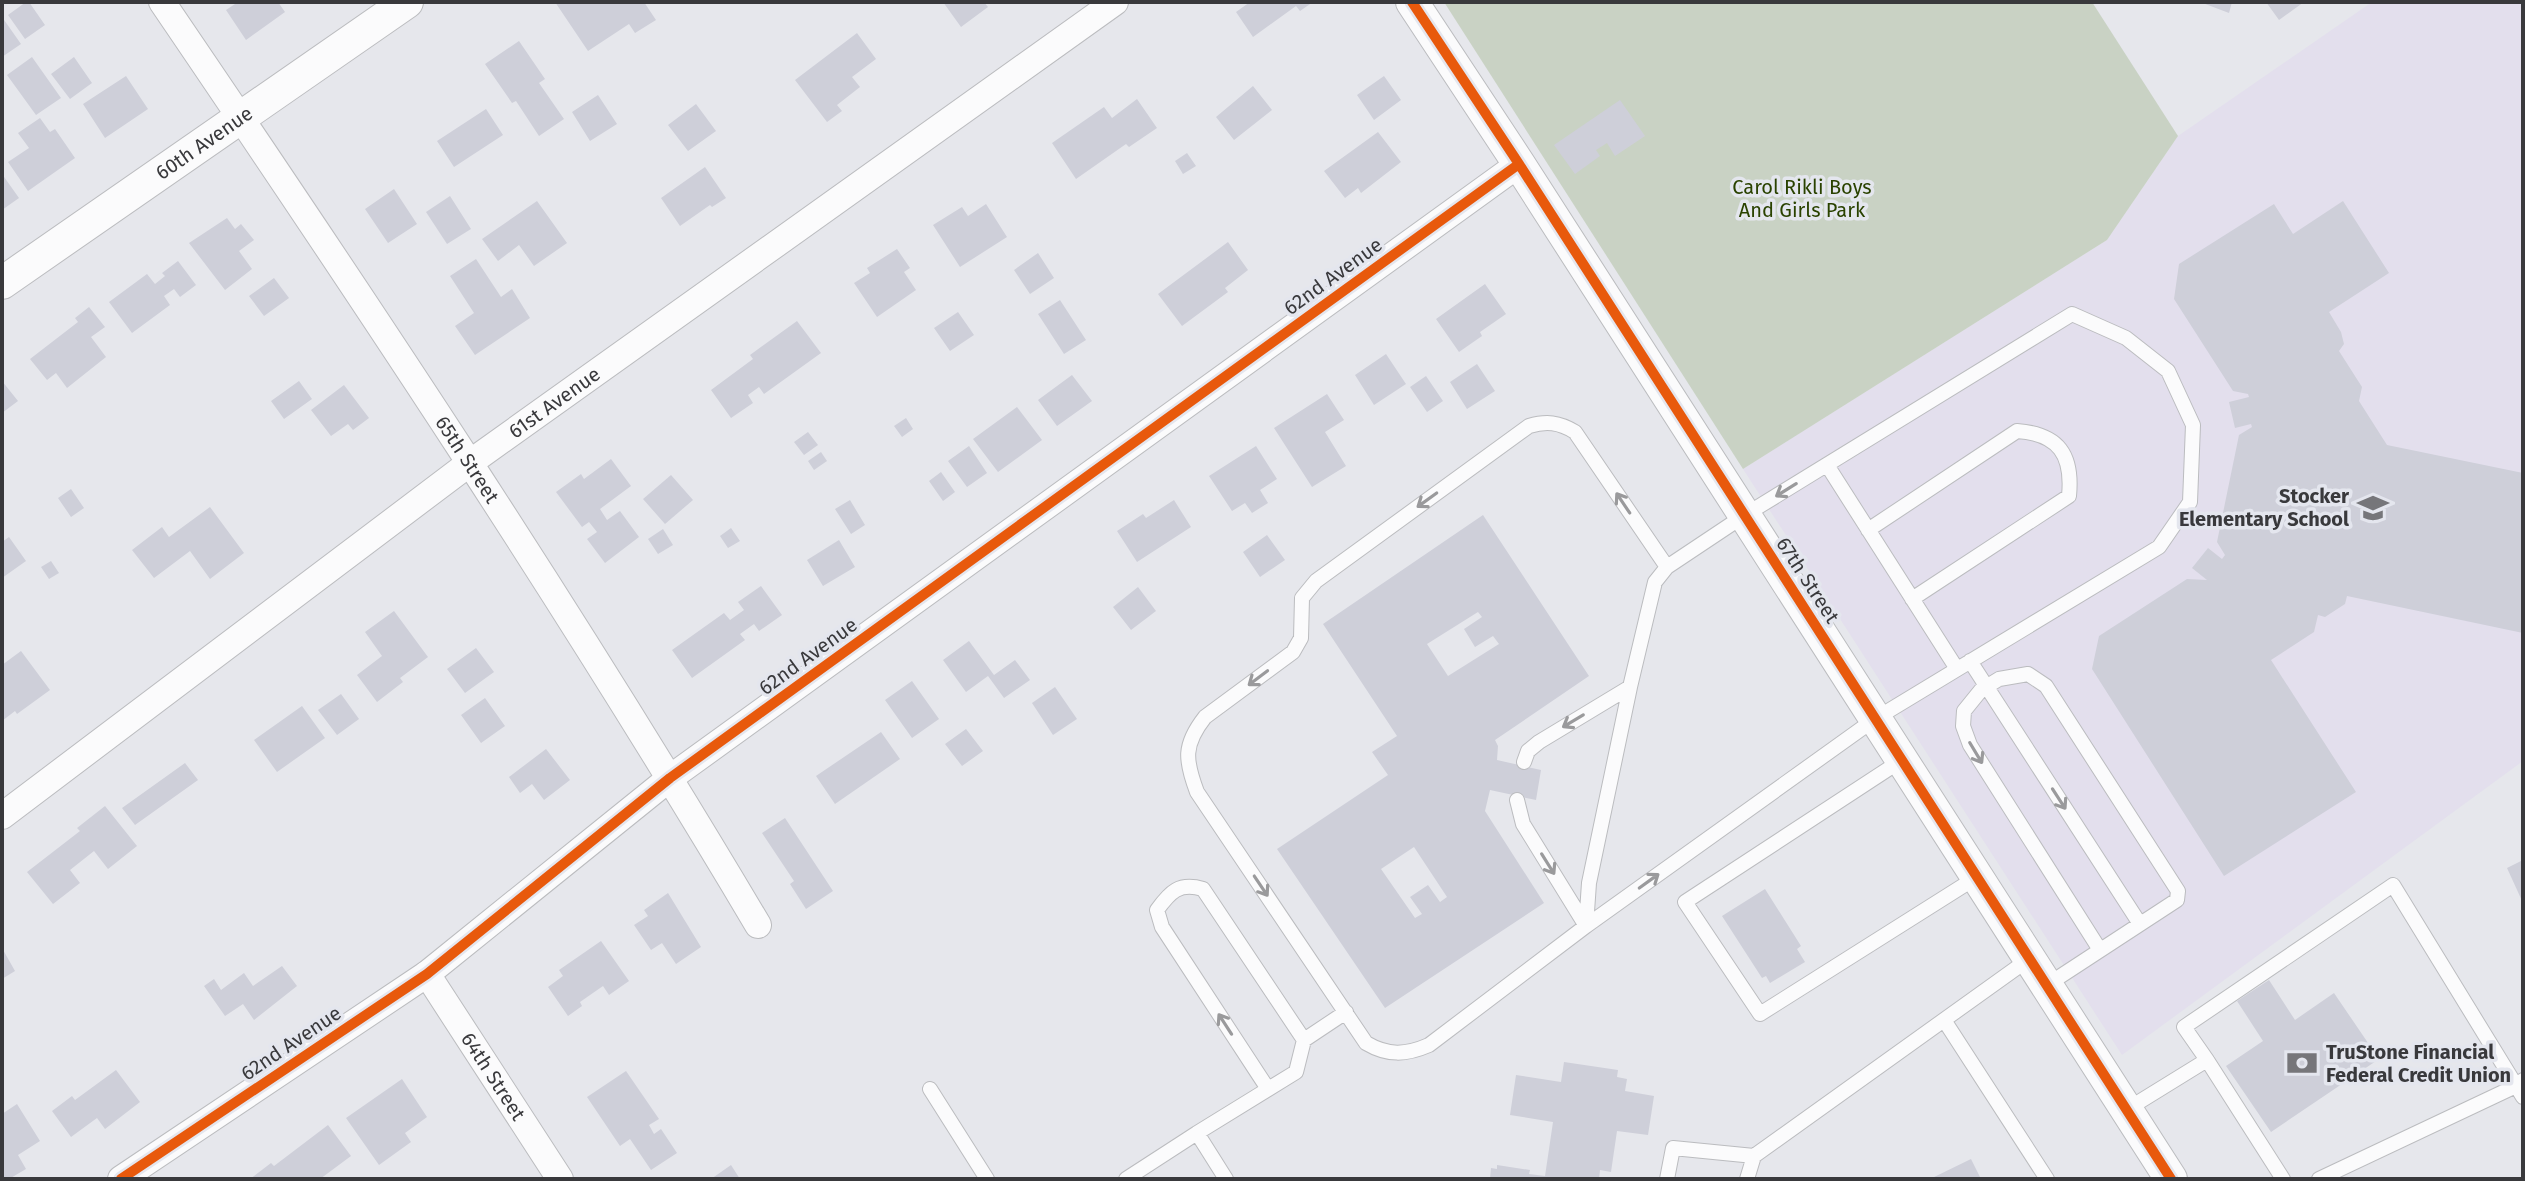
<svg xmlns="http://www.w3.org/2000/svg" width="2525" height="1181" font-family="'Fira Sans',sans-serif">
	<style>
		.education { fill: #e3dfed }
		.green { fill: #c9d2c4 }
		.building { fill: #cecfd9; fill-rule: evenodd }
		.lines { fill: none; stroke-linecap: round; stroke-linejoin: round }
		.service-casing { stroke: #bbbcbf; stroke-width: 16 }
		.minor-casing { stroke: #bbbcbf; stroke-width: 28 }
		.tertiary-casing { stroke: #bbbcbf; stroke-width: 34 }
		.service { stroke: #fbfbfc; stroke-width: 14 }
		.minor { stroke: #fbfbfc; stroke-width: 26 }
		.tertiary { stroke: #fbfbfc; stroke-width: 32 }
		.cycleway-casing { stroke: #e4e6ee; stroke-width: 15 }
		.cycleway { stroke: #e8590c; stroke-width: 10 }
		.oneway { stroke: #9a9a9c }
		.labels { text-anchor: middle; stroke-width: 7; stroke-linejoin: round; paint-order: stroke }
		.street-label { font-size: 20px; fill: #39393c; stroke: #e4e6ee }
		.park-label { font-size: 20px; fill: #2a4200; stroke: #e4e6ee }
		.poi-label { font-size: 20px; font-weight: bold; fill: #39393c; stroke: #e4e6ee; text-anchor: end }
	</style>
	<rect width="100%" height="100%" fill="#e6e7ec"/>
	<path class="education" d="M2372 2H2523V761L2122 1055 1743 469 2107 240 2178 136Z"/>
	<path class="green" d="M1444 2H2092L2178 136 2107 240 1743 469Z"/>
	<path class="building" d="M26 2H29L45 25 25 39 8 15Z
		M238 2H278L285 12 246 40 226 10Z
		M555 2H644L656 20 635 33 629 24 588 51Z
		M943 2H984L988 7 961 27Z
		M1250 2H1313L1300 11 1296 6 1253 37 1236 12Z
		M2200 2H2232L2229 13Z
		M2266 2H2304L2279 20Z
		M2 17 21 44 2 57Z
		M857 33 876 59 852 77 860 87 837 105 842 111 827 122 795 80Z
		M519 41 545 79 539 83 564 119 539 136 516 101 512 103 485 64Z
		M32 57 61 98 36 115 7 75Z
		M74 57 92 83 70 99 51 74Z
		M126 76 148 109 105 138 83 104Z
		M1384 76 1401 100 1374 120 1357 95Z
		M1253 86 1272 110 1234 140 1216 117Z
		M598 95 617 124 590 141 572 112Z
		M1137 99 1157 128 1129 147 1126 144 1076 179 1052 143 1104 107 1112 118Z
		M1620 100 1645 136 1615 156 1607 143 1596 150 1600 156 1575 174 1554 145Z
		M696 104 716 131 688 151 668 125Z
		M486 109 503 135 454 167 437 141Z
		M40 118 50 132 55 129 75 158 28 191 8 162 29 148 18 133Z
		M1378 132 1401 162 1361 193 1358 188 1345 198 1324 171Z
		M1187 153 1196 166 1183 174 1175 161Z
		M705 167 726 198 712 207 710 205 680 226 661 198Z
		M2 174 19 198 2 210Z
		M394 189 417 224 388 243 365 209Z
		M450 196 471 229 447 244 426 212Z
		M537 201 567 243 534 266 519 245 498 261 482 239Z
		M2343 201 2389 273 2329 312 2341 332 2344 344 2339 351 2362 387 2359 401 2387 445 2523 473V633L2347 596 2345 604 2325 617 2318 615 2314 632 2271 660 2356 792 2224 876 2092 669 2099 636 2187 579 2207 580 2192 568 2208 548 2222 559 2225 555 2217 542 2239 435 2252 427 2251 424 2235 428 2229 402 2249 397 2248 394 2233 391 2174 299 2179 264 2274 204 2293 234Z
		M986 204 1007 237 960 267 933 225 962 207 968 216Z
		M227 218 235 229 241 224 254 240 239 251 252 269 225 290 189 243Z
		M1228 242 1248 270 1225 288 1228 292 1182 326 1158 294Z
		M897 249 910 268 904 272 916 290 877 317 854 283 870 273 867 268Z
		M1038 253 1054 278 1030 294 1014 270Z
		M476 259 501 297 512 289 530 318 475 355 455 326 474 313 450 276Z
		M178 261 196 285 180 297 174 289 164 296 170 305 132 333 109 302 147 274 155 284 165 276 162 273Z
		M274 278 289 298 264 316 249 296Z
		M1485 284 1506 314 1480 332 1482 336 1459 352 1436 319Z
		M1060 300 1086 340 1064 354 1038 314Z
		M89 307 105 327 91 337 106 357 67 388 56 373 47 380 30 359 78 322 75 318Z
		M958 312 974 335 950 351 934 328Z
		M797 321 821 353 764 394 759 387 748 395 753 403 731 418 711 390 753 359 750 355Z
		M1386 354 1406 384 1374 405 1355 375Z
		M1477 364 1495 391 1467 409 1450 382Z
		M1072 375 1092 401 1057 426 1038 400Z
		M1426 376 1443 401 1427 412 1410 387Z
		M2 381 18 401 2 413Z
		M299 381 312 399 284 419 271 401Z
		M344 385 369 418 353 430 348 424 331 436 311 410Z
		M1327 394 1344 420 1325 432 1346 466 1312 487 1274 428Z
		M1017 407 1042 440 998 472 973 439Z
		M906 418 913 429 902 437 894 426Z
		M808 432 818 445 804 455 794 442Z
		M969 446 987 473 967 487 948 461Z
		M1256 446 1277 479 1260 490 1268 503 1252 513 1245 503 1232 511 1209 476Z
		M821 452 827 461 814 470 808 461Z
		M611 459 631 486 600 509 607 520 620 511 639 537 605 563 587 539 597 532 589 522 582 527 556 492 581 474 584 479Z
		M941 472 955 492 943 501 929 481Z
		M671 475 693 500 665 524 643 499Z
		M71 489 84 508 71 517 58 498Z
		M850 500 865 525 851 534 835 509Z
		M1174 500 1191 527 1137 562 1117 531 1143 514 1146 518Z
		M210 507 244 553 210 579 190 551 154 578 132 550 162 527 169 537Z
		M1483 515 1589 676 1495 740 1498 746 1497 760 1541 770 1536 800 1490 790 1485 811 1544 903 1385 1008 1277 849 1388 775 1372 752 1397 736 1323 624ZM1478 612 1482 617 1464 629 1475 647 1493 636 1499 644 1448 676 1427 644ZM1414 847 1447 897 1440 902 1428 885 1410 897 1422 914 1415 918 1381 869Z
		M731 528 740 541 728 548 720 536Z
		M663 529 673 545 658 554 648 539Z
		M1267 535 1285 560 1260 577 1243 552Z
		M9 537 26 561 2 578V542Z
		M839 540 855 567 823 586 807 560Z
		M51 561 59 573 49 579 41 567Z
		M761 586 782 615 759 631 754 624 740 634 745 640 692 678 672 650 724 613 730 620 744 610 738 602Z
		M1138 587 1156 611 1131 630 1113 607Z
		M394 611 428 657 400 678 403 682 377 702 357 675 382 656 365 632Z
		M969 641 994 675 1015 660 1030 680 1004 698 988 676 966 692 943 660Z
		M476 648 494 672 465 693 447 669Z
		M21 651 50 690 17 714 15 711 2 721V665Z
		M912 681 939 719 912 738 885 700Z
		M1055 687 1077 719 1053 735 1032 703Z
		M341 694 359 719 337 735 318 710Z
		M485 698 505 726 481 743 461 715Z
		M302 706 325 738 277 772 254 740Z
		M966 729 983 751 962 766 945 744Z
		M881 732 900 759 835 804 816 776Z
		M546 749 570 780 544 800 532 784 520 793 509 777Z
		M185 763 198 780 135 825 122 808Z
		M105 806 137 846 108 869 94 851 70 870 80 883 53 904 27 872 80 831 77 828Z
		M785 818 833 891 806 909 790 884 794 881 762 833Z
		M2523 860V903L2507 868Z
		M1765 889 1801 946 1797 949 1805 962 1770 983 1766 976 1762 978 1722 916Z
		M668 893 701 947 676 964 662 943 651 950 634 925 648 916 644 910Z
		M601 941 629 981 609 995 603 986 580 1002 582 1006 568 1016 548 987 563 976 559 970Z
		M2 948 15 971 2 979Z
		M282 966 297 986 254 1020 243 1004 225 1016 204 986 214 979 221 990 244 973 253 986Z
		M2269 980 2295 1020 2334 993 2379 1059 2271 1132 2226 1066 2263 1041 2237 1001Z
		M1564 1062 1618 1070 1617 1077 1627 1079 1625 1091 1654 1096 1648 1135 1617 1131 1611 1172 1600 1170 1599 1179H1490L1491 1168 1497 1169V1165L1530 1170 1529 1174 1545 1176 1553 1122 1510 1115 1516 1075 1561 1082Z
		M116 1070 140 1102 105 1129 97 1118 71 1137 52 1111 72 1096 75 1100Z
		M626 1071 659 1119 649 1125 654 1134 661 1129 677 1153 651 1170 630 1139 620 1146 587 1097Z
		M402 1079 427 1117 405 1133 411 1142 379 1165 346 1118Z
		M17 1104 40 1141 18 1155 26 1169 9 1179H2V1114Z
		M328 1125 351 1156 320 1179H250L271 1163 274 1166Z
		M1971 1159 1981 1179H1930Z
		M731 1165 740 1179H711Z"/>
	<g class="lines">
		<defs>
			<path id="service" d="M1827 465 1957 669
				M1868 530 2017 431C2059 434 2073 455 2069 496L1912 599
				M1970 661 2140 924
				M1902 760 1685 902 1760 1014 1977 877
				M1524 762 1528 751 1539 742 1630 687
				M1517 800 1523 824 1586 926
				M1586 926 1589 883 1630 687 1655 582 1667 567 1745 515 2072 314 2126 338 2168 371 2193 425 2190 502 2159 547 1875 719 1586 926 1429 1045C1406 1055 1388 1056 1366 1043L1197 792C1185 760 1183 745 1205 717L1293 652 1301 638 1302 598 1316 581 1529 426C1546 421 1559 422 1575 432L1667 567
				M2047 985 2177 900 2178 891 2046 686 2028 674 1999 679 1981 690 1964 711 1963 726 1970 745 2100 950
				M1944 1020 2047 1179
				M1304 1040 1346 1012
				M2207 1060 2283 1179
				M930 1089 987 1179
				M2126 1110 2207 1060 2184 1027 2393 885 2523 1097
				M1126 1179 1197 1133
				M1226 1179 1197 1133 1296 1072 1304 1040 1203 889C1179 882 1170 892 1157 910L1162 927 1268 1089
				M1667 1179 1673 1148 1754 1156
				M1747 1179 1754 1156 2029 959
				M2319 1179 2516 1086 2523 1080"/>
			<g id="minor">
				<path id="s1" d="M162 2C368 305 571 610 758 925"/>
				<path id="s2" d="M2 816 471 462 1115 2"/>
				<path id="s3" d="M427 974 560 1179"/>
				<path d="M121 1179 427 974 670 778 1519 164"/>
			</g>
			<g id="tertiary">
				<path d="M1412 2 1519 164 2171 1179"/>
				<path id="s4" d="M2 283 407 2"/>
			</g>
		</defs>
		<use href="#service" class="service-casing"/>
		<use href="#minor" class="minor-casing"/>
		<use href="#tertiary" class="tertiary-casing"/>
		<use href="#service" class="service"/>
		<use href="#minor" class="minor"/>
		<use href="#tertiary" class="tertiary"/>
		<defs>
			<path id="cycleway" d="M1412 2 1519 164 2171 1179
				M121 1179 427 974 670 778 1519 164"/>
		</defs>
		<use href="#cycleway" class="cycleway-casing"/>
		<use href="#cycleway" class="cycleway"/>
	</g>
	<defs><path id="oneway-shaft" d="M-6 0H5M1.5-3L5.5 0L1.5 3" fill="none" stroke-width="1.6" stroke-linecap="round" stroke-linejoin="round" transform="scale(2)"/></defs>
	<g class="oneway">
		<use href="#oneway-shaft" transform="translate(1786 490) rotate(148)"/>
		<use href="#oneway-shaft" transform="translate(1427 500) rotate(144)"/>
		<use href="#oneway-shaft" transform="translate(1623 503) rotate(-124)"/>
		<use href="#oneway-shaft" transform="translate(1258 678) rotate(143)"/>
		<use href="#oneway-shaft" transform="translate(1573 721) rotate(149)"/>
		<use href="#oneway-shaft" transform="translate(1976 753) rotate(59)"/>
		<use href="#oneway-shaft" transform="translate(2059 799) rotate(57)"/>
		<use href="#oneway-shaft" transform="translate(1548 864) rotate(58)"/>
		<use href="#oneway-shaft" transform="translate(1649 881) rotate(-36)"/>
		<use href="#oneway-shaft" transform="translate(1261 886) rotate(56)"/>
		<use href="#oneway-shaft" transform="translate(1225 1024) rotate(-123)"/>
	</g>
	<defs>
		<symbol id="school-bare" viewBox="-9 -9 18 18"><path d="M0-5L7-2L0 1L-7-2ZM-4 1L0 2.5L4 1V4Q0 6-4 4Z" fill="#76767a" stroke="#e4e6ee" stroke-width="2.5" paint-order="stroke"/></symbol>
		<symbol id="bank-bare" viewBox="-9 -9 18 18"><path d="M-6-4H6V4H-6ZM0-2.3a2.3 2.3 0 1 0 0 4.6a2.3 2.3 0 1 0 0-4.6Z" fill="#76767a" stroke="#e4e6ee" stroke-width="2.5" paint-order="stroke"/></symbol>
	</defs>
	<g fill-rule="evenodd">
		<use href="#school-bare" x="2351" y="486" width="44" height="44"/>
		<use href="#bank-bare" x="2280" y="1041" width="44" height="44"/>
	</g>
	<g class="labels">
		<g class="street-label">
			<text dy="7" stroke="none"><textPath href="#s4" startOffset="246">60th Avenue</textPath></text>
			<text transform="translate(1333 276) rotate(-36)" y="7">62nd Avenue</text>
			<text dy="7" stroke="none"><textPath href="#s2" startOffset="690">61st Avenue</textPath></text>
			<text dy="7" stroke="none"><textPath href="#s1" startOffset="550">65th Street</textPath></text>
			<text transform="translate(1808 580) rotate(57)" y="7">67th Street</text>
			<text transform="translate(808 656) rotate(-36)" y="7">62nd Avenue</text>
			<text transform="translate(291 1043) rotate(-34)" y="7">62nd Avenue</text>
			<text dy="7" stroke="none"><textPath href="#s3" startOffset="122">64th Street</textPath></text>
		</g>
		<g class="park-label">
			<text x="1802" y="194">Carol Rikli Boys<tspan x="1802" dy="23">And Girls Park</tspan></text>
		</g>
		<g class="poi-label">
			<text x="2349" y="503">Stocker<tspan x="2349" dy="23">Elementary School</tspan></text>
			<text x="2326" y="1059" text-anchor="start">TruStone Financial<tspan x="2326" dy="23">Federal Credit Union</tspan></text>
		</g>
	</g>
	<rect width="2525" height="1181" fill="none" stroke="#39393c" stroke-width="8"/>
</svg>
